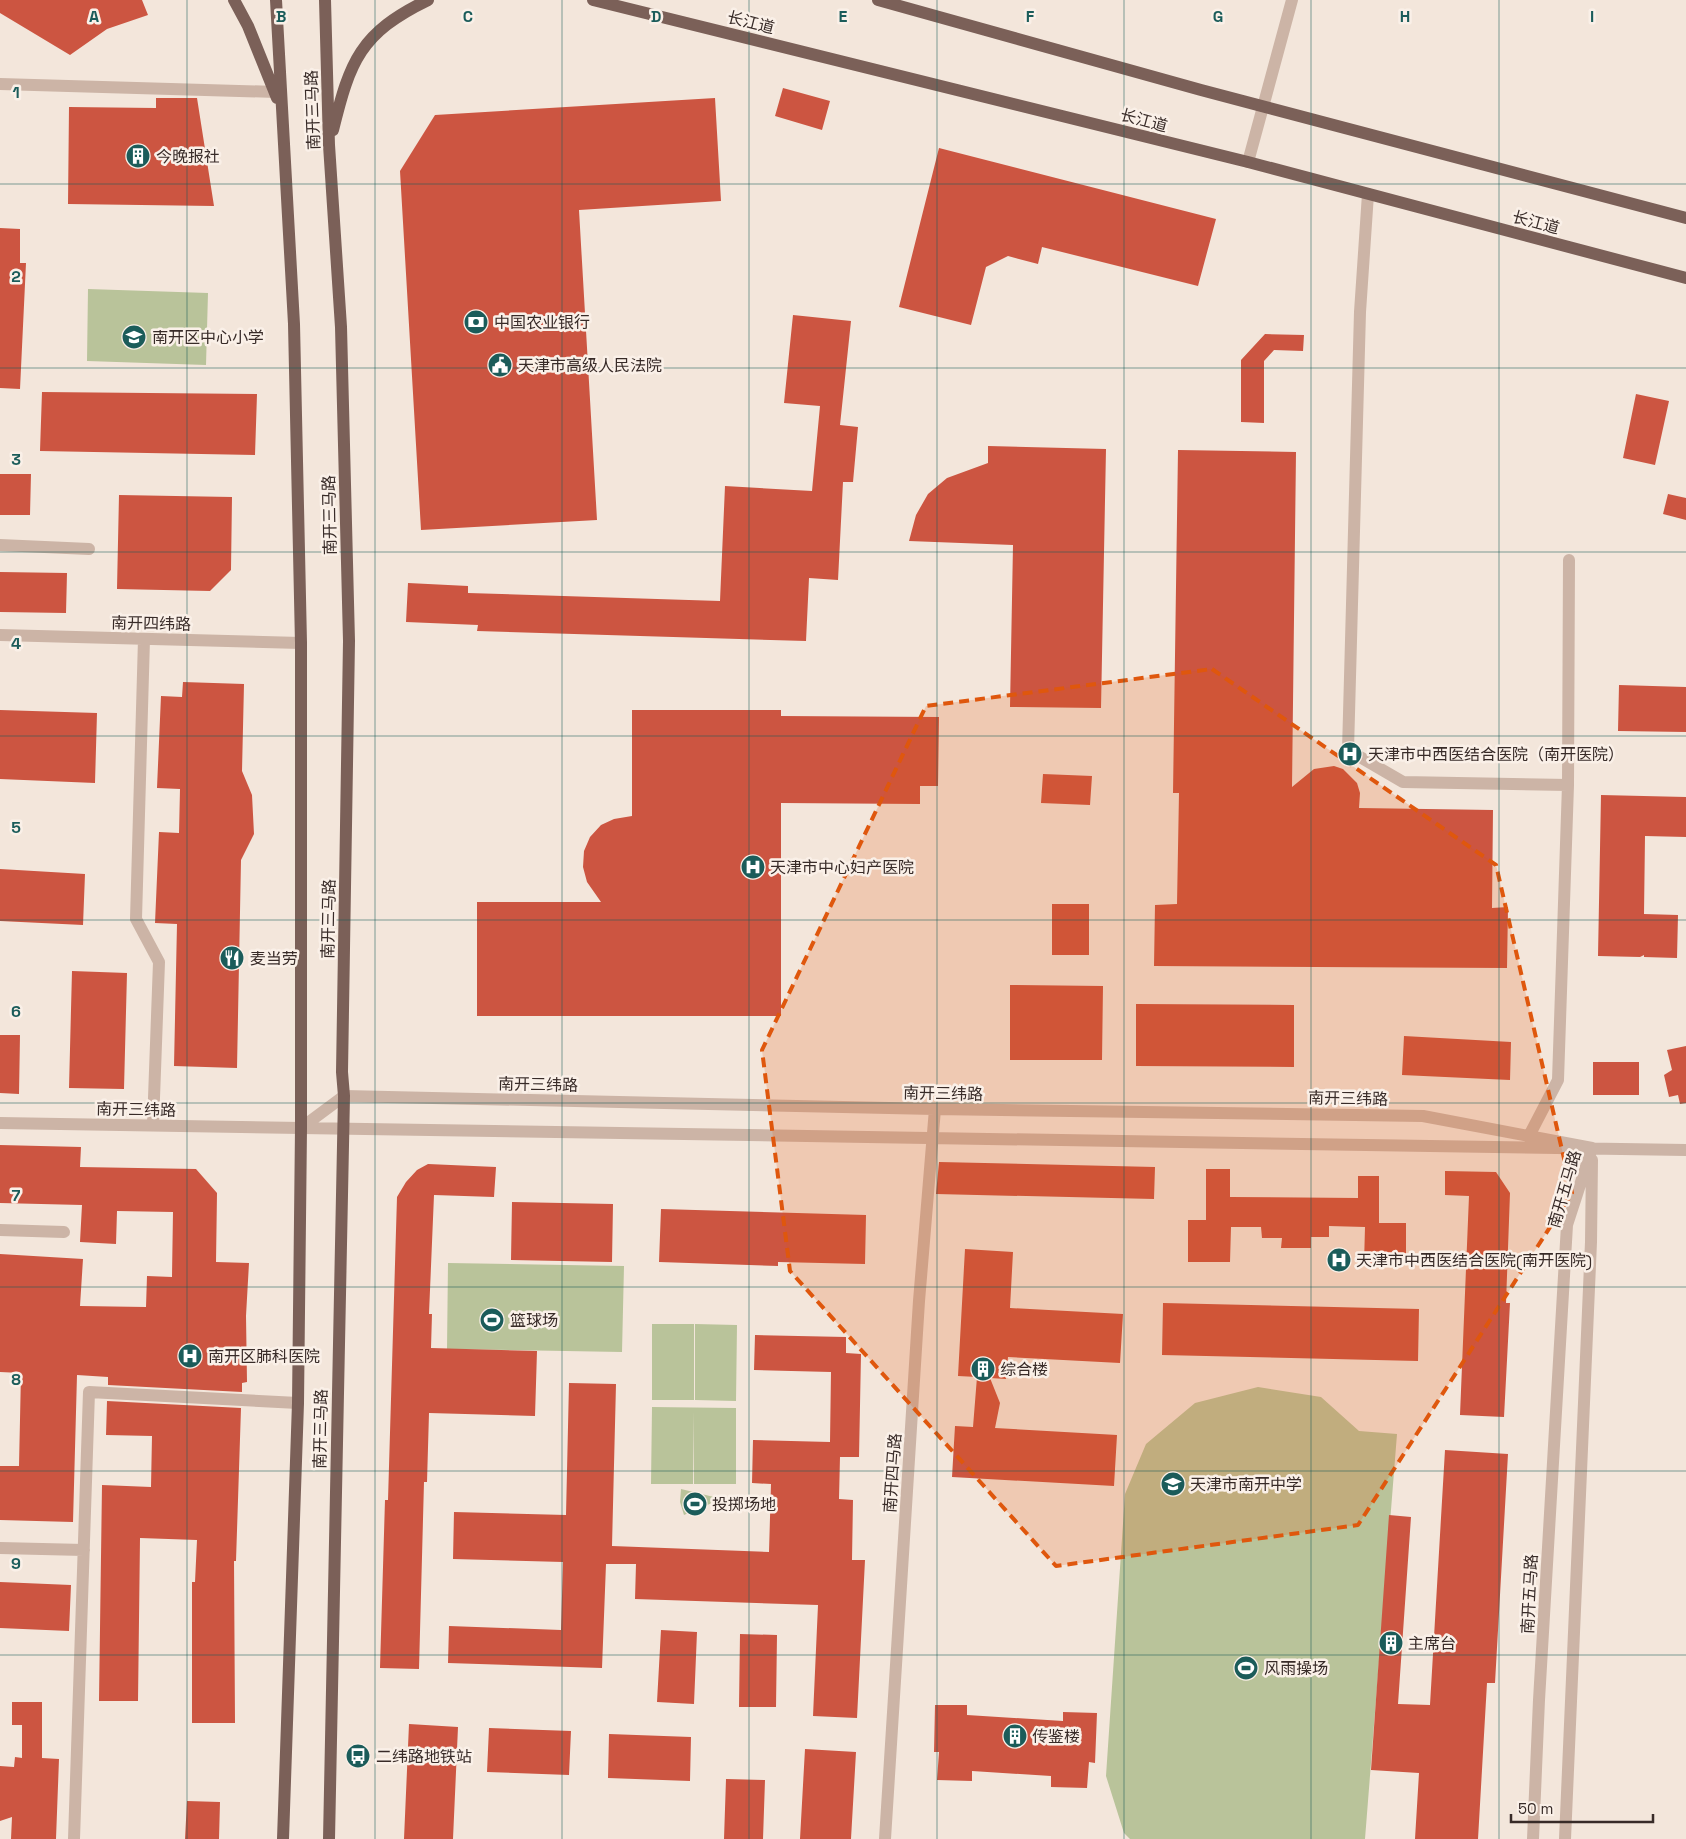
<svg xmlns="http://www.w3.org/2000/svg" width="1686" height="1839" font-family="'Space Grotesk','Noto Sans SC',sans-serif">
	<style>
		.green { fill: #b9c39a }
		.building { fill: #cc5541 }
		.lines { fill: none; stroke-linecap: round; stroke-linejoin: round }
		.minor { stroke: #ccb4a6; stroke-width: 12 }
		.major { stroke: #7b6058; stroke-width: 12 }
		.marked { fill: #df570d; fill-opacity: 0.2; stroke: #df570d; stroke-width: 4; stroke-dasharray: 10 6; stroke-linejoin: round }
		.grid { fill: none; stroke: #1b5c5a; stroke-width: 1; stroke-opacity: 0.55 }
		.labels { text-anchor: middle; stroke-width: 5; stroke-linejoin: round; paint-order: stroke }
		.street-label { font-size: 16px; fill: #382b28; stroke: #faf0e8 }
		.poi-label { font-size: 16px; fill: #382b28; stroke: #faf0e8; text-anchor: start }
		.grid-label { font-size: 16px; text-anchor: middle; font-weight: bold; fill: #1b5c5a; stroke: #faf0e8; stroke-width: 5; stroke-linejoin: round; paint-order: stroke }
	</style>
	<rect width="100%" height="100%" fill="#f3e6db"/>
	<path class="green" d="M88 289 208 293 206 365 87 361Z
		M448 1263 624 1266 622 1352 447 1349Z
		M652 1324H694V1400H652Z
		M695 1324 737 1325 736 1401 695 1400Z
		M1258 1387 1321 1397 1359 1431 1397 1434 1365 1839H1130L1124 1833 1106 1776 1125 1494 1146 1444 1195 1403Z
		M652 1407 736 1408V1484H694V1411L693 1484H651Z
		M681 1489 718 1498 723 1495 725 1500H719L684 1515 680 1502Z"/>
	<path class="building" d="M0 0H142L148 15 107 29 70 55 0 13Z
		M783 88 830 101 822 130 775 116Z
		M156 98H197L214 206 68 204 69 107 156 108Z
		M715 98 721 201 579 210 597 520 421 530 400 171 435 115Z
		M939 148 1216 219 1198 286 1042 247 1038 264 1008 256 986 267 971 325 899 307Z
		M0 228 20 229V263H26L20 389 0 388Z
		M793 315 851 321 840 425 858 427 853 482H843L838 580 809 578 806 641 477 631 478 625 406 622 408 583 468 586V593L720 601 725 486 812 491 820 406 784 403Z
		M1265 334 1304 335 1303 351 1274 350 1264 361V423L1241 422V360Z
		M42 392 257 394 255 455 40 451Z
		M1636 394 1669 401 1655 465 1623 458Z
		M988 446 1106 449 1101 708 1010 707 1013 545 909 541 916 515 928 494 947 478 988 463Z
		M1178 450 1296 452 1292 787 1314 769 1334 766 1343 769 1357 783 1360 793 1359 808 1493 810 1492 908 1508 907 1507 968 1154 966 1155 905 1177 904 1179 793H1173Z
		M0 474H31L30 515H0Z
		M1668 494 1686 498V520L1663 514Z
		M119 495 232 497 231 570 210 591 117 589Z
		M0 572 67 573 66 613 0 612Z
		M183 682 244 684 242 771 252 795 254 834 241 860 237 1068 174 1066 177 924 155 923 159 832 179 833 180 789 157 788 161 696 182 697Z
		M1619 685 1686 687V732L1618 731Z
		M0 710 97 713 95 783 0 779Z
		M632 710H781V716L939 717 938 786H920V804L781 803V1016H477V902H601L587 882 583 867 584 851 590 837 601 825 614 819 632 816Z
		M1043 774 1092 776 1090 805 1041 803Z
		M1601 795 1686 797V837L1645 836 1644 914 1678 915 1677 958 1644 957V955L1640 957 1598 956Z
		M0 869 85 874 83 925 0 921Z
		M1052 904H1089V955H1052Z
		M72 971 127 973 124 1089 69 1088Z
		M1010 985 1103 986 1102 1060H1010Z
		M1136 1004 1294 1005V1067L1136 1066Z
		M0 1035H20L19 1094 0 1093Z
		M1404 1036 1511 1042 1510 1080 1402 1075Z
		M1686 1046V1103L1680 1104 1678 1095 1669 1097 1664 1075 1672 1070 1667 1050Z
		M1593 1062H1639V1095H1593Z
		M0 1145 81 1147 80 1167 196 1169 217 1193 216 1262 249 1263 246 1316 247 1382 242 1383V1392L108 1385V1377L77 1375 73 1522 0 1520V1466H19L21 1373 0 1372V1254L83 1259 80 1306 146 1307 147 1276 172 1277 173 1212 117 1211 116 1244 80 1242 82 1205 0 1203Z
		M939 1162 1155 1167 1154 1199 936 1194Z
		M428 1164 496 1167 494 1197 434 1195 429 1314H432L431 1348 537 1351 535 1416 429 1413 427 1482H424L419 1669 380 1668 385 1500H388L397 1197 406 1182 417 1170Z
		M1206 1169H1230V1197L1358 1198V1176H1379V1223H1406V1265L1364 1264 1365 1227 1329 1226V1237H1311V1248H1281L1282 1238H1262L1261 1227H1231L1230 1262H1188V1220H1206Z
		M1445 1171 1496 1172 1510 1193 1506 1303H1510L1504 1417 1460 1415 1469 1196 1445 1195Z
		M512 1202 613 1204 612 1262 511 1260Z
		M661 1209 866 1215 865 1264 778 1262V1266L659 1262Z
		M965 1249 1013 1252 1010 1308 1123 1314 1120 1363 1008 1357 1006 1379 990 1378 1000 1403 995 1428 1117 1435 1114 1486 952 1477 955 1426 973 1427 977 1377 958 1376Z
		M1163 1303 1419 1309 1418 1361 1162 1355Z
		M755 1335 846 1337V1353L861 1354 859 1457H840L839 1499 853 1500 852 1560H865L857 1718 813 1716 818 1605 635 1599 636 1564H606L602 1668 448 1663 449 1626 561 1630 563 1562 453 1559 454 1512 566 1515 569 1383 616 1384 612 1546 769 1552 771 1484 752 1483 753 1440 830 1442 831 1372 754 1370Z
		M107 1401 241 1408 236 1561H234L235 1723H192V1582H195L197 1540 140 1538 138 1701H99L102 1485 151 1487 152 1436 106 1435Z
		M1445 1450 1508 1454 1495 1683H1487L1478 1839H1415L1419 1773 1371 1770 1389 1515 1411 1517 1398 1704 1430 1705Z
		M0 1582 71 1585 69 1631 0 1628Z
		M661 1630 697 1632 694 1704 657 1702Z
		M740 1634 777 1635 776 1707H739Z
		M12 1702H42V1758L59 1759 56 1839H11L12 1817 0 1821V1766L14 1767 15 1757 22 1758V1725H12Z
		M935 1705H967V1715L1063 1721V1712L1097 1713 1095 1763 1089 1762 1087 1788 1051 1787V1776L972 1771V1781L937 1780 939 1752H934Z
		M409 1724 458 1727 453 1839H404Z
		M489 1728 571 1731 569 1775 487 1772Z
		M609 1734 691 1737 690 1781 608 1778Z
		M805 1749 856 1752 851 1839H800Z
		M726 1779 765 1780 763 1839H724Z
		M187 1801 220 1802 219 1839H185Z"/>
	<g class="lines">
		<path class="minor" d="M0 84 276 92
			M1248 162 1292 0
			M1368 194 1360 312 1348 750 1403 782 1568 785
			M0 545 89 549
			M0 635 301 643
			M144 639 136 919 159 962 153 1125
			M0 1123 301 1128
			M1529 1136 1558 1080 1568 785 1569 560
			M1592 1148 1423 1116 935 1109 344 1096 301 1128 1686 1150
			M0 1230 64 1232
			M0 1548 84 1550
			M74 1839 89 1392 298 1403
			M885 1839 919 1301 935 1109
			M1533 1839 1539 1700 1567 1225 1592 1148
			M1565 1839 1591 1242 1592 1160"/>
		<path class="major" d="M234 0 248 26 277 98
			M276 0 294 324 301 643V1128L298 1403 283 1839
			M325 0 329 145 341 327 349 641 342 1072 344 1096 329 1839
			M593 0 1248 162 1686 278
			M878 0 1201 90 1686 218
			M333 130C350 61 360 33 428 0"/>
	</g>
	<path class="marked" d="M1212 669 1496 865 1572 1193 1358 1525 1056 1566 790 1271 762 1050 926 706Z"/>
	<path class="grid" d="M187 0V1839M375 0V1839M562 0V1839M749 0V1839M937 0V1839M1124 0V1839M1311 0V1839M1499 0V1839M0 184H1686M0 368H1686M0 552H1686M0 736H1686M0 920H1686M0 1103H1686M0 1287H1686M0 1471H1686M0 1655H1686"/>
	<defs>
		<symbol id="building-disc" viewBox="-11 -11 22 22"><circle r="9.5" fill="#1b5c5a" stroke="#faf0e8"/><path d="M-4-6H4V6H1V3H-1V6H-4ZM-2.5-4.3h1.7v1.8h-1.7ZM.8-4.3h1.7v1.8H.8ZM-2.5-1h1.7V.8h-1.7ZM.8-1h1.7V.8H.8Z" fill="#fff"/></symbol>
		<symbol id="bank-disc" viewBox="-11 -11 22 22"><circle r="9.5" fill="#1b5c5a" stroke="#faf0e8"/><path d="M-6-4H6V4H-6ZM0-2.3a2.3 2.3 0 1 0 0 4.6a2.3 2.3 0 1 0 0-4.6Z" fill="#fff"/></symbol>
		<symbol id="school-disc" viewBox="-11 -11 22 22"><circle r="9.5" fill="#1b5c5a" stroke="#faf0e8"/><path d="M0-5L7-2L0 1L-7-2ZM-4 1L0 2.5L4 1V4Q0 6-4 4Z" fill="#fff"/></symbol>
		<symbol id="civic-disc" viewBox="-11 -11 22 22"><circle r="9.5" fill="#1b5c5a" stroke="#faf0e8"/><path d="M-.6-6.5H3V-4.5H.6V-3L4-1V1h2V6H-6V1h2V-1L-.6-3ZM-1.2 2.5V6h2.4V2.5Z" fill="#fff"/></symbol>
		<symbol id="hospital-disc" viewBox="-11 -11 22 22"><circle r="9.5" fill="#1b5c5a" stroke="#faf0e8"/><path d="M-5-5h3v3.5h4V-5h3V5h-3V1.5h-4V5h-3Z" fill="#fff"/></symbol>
		<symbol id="restaurant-disc" viewBox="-11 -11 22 22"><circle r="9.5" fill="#1b5c5a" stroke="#faf0e8"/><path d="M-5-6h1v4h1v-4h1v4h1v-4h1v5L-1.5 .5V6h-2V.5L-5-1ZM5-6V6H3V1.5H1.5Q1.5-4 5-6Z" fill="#fff"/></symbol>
		<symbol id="stadium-disc" viewBox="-11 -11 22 22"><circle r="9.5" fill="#1b5c5a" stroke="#faf0e8"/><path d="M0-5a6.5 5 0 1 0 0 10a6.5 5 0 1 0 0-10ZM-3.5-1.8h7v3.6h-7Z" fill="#fff"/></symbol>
		<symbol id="bus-disc" viewBox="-11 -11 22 22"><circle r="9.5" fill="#1b5c5a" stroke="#faf0e8"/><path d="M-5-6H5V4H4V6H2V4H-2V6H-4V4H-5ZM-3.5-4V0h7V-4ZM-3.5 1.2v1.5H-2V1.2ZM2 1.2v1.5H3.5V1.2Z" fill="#fff"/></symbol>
	</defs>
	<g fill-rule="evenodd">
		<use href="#building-disc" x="124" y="142" width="28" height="28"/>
		<use href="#bank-disc" x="462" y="308" width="28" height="28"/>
		<use href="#school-disc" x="120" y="323" width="28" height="28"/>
		<use href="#civic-disc" x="486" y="351" width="28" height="28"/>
		<use href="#hospital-disc" x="1336" y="740" width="28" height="28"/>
		<use href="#hospital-disc" x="739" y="853" width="28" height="28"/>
		<use href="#restaurant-disc" x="218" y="944" width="28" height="28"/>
		<use href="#hospital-disc" x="1325" y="1246" width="28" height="28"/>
		<use href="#stadium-disc" x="478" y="1306" width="28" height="28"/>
		<use href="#hospital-disc" x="176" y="1342" width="28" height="28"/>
		<use href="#building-disc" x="969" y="1355" width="28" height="28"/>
		<use href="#school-disc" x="1159" y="1470" width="28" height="28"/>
		<use href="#stadium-disc" x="681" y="1490" width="28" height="28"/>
		<use href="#building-disc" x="1377" y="1629" width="28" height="28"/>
		<use href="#stadium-disc" x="1232" y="1654" width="28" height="28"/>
		<use href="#building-disc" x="1001" y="1722" width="28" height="28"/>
		<use href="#bus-disc" x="344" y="1742" width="28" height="28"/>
	</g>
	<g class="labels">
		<g class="street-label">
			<text transform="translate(751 22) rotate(14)" y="6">长江道</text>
			<text transform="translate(312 110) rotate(-92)" y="6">南开三马路</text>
			<text transform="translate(1144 120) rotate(15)" y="6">长江道</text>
			<text transform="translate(1536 222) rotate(15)" y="6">长江道</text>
			<text transform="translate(329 515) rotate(-91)" y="6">南开三马路</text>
			<text transform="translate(151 623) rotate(1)" y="6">南开四纬路</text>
			<text transform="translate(328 919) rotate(-89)" y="6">南开三马路</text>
			<text transform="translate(538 1084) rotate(1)" y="6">南开三纬路</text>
			<text transform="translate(943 1093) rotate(1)" y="6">南开三纬路</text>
			<text transform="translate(1348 1098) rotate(1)" y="6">南开三纬路</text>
			<text transform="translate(136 1109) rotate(1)" y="6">南开三纬路</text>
			<text transform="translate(1564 1189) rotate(-74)" y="6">南开五马路</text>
			<text transform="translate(320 1429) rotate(-89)" y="6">南开三马路</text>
			<text transform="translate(892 1473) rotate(-86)" y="6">南开四马路</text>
			<text transform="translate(1529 1594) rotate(-87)" y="6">南开五马路</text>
		</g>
		<g class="poi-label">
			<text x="156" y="162">今晚报社</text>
			<text x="494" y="328">中国农业银行</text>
			<text x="152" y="343">南开区中心小学</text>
			<text x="518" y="371">天津市高级人民法院</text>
			<text x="1368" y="760">天津市中西医结合医院（南开医院）</text>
			<text x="770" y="873">天津市中心妇产医院</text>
			<text x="250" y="964">麦当劳</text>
			<text x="1356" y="1266">天津市中西医结合医院(南开医院)</text>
			<text x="510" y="1326">篮球场</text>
			<text x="208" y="1362">南开区肺科医院</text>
			<text x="1000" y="1375">综合楼</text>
			<text x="1190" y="1490">天津市南开中学</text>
			<text x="712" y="1510">投掷场地</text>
			<text x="1408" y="1649">主席台</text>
			<text x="1264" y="1674">风雨操场</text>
			<text x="1032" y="1742">传鉴楼</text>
			<text x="376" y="1762">二纬路地铁站</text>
		</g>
	</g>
	<g class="grid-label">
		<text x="94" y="22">A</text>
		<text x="281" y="22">B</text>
		<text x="468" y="22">C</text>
		<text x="656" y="22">D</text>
		<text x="843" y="22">E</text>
		<text x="1030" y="22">F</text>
		<text x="1218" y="22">G</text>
		<text x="1405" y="22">H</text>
		<text x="1592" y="22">I</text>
		<text x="16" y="98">1</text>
		<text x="16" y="282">2</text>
		<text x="16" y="465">3</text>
		<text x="16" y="649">4</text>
		<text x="16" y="833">5</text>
		<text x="16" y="1017">6</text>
		<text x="16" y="1201">7</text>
		<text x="16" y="1385">8</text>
		<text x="16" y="1569">9</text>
	</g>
	<path d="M1511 1814v8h142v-8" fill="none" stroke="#382b28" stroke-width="2.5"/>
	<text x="1518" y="1814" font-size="15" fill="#382b28" stroke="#faf0e8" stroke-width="4" paint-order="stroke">50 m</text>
</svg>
